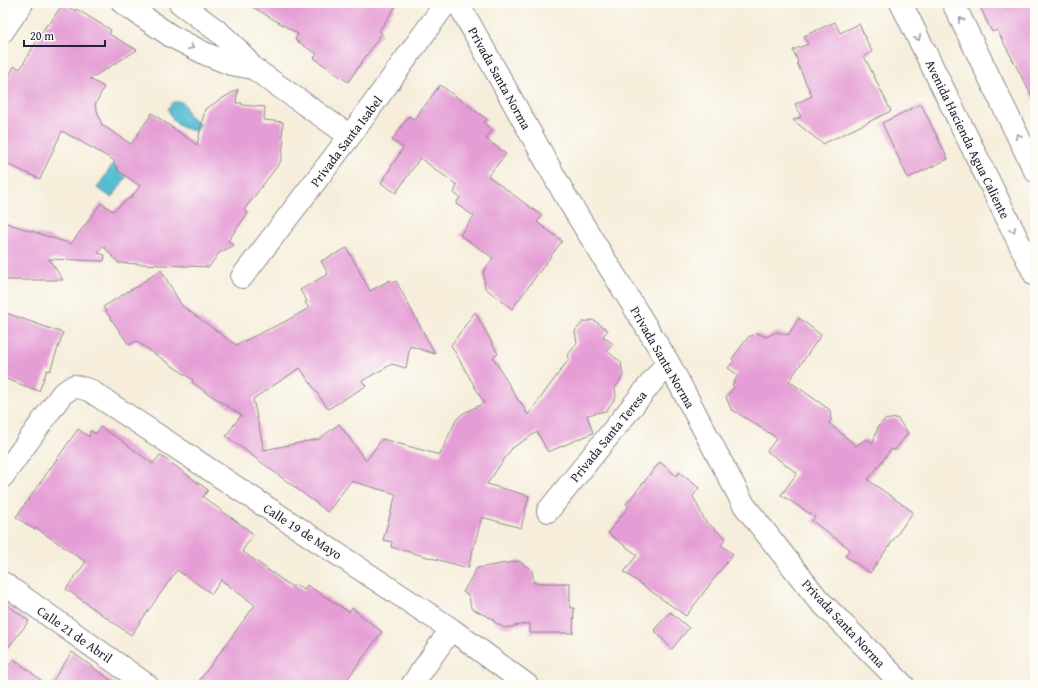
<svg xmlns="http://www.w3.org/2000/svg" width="1038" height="688" font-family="'Gentium Book Plus',serif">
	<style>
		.water { fill: #53bcd0; stroke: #3a6f86 }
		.building { fill: #e59ed5 }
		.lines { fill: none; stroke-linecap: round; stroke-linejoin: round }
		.minor-casing { stroke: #8c888b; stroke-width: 24 }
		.major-casing { stroke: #8c888b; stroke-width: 24 }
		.minor { stroke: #fff; stroke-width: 22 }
		.major { stroke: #fff; stroke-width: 22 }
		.oneway { stroke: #9c9ca7 }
		.labels { text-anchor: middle; stroke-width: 3; stroke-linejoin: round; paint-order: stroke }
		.street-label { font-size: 13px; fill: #22223b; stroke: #fdfcf7 }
	</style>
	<rect width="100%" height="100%" fill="#fdfcf7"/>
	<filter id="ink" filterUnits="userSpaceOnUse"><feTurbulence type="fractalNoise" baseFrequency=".025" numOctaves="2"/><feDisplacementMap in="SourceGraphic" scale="8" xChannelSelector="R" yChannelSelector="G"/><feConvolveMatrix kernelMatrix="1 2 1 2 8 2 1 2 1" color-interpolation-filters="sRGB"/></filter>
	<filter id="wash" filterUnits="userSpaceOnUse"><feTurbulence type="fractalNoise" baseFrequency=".012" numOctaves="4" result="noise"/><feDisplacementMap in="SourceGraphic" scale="16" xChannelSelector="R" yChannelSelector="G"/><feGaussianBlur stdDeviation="0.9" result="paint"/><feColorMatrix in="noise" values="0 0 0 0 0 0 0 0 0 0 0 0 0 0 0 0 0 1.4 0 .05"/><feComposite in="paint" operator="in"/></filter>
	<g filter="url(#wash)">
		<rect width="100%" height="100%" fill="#f6eedb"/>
		<path class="water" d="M173 102H182L185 106 189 116 198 122 200 125 198 129 195 131C179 128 174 124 168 109Z
			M113 164 118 168 117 170 122 173 128 174 112 198 97 188Z"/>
		<g id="blocks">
			<path class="building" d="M63 3 75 11 76 9 111 30 109 34 137 50 90 79 104 87 95 105 102 125 131 144 152 113 197 145 205 109 238 89 236 103H242V105L265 107 264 120 283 122 282 139H284L281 161 244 210 248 213 228 241 234 245 219 253 209 267 119 263 103 246 98 253 105 255 104 261 49 259 63 280H3V222L71 244 101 203 113 211 129 198 130 199 140 186 117 170 118 168 113 164 115 161 62 131 40 179 3 162V90L14 66 20 69 47 24 49 25Z
				M246 3H398L379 31 382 33 348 82 314 58 317 54 295 40 298 34Z
				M995 3H1035V102L997 30 992 32 981 9Z
				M835 22 840 33 859 24 872 52 864 56 891 111 823 144 793 120 801 117 795 104 812 96 797 63 798 62 793 50 808 44 804 36Z
				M440 85 487 119 484 123 492 130 486 139 506 154 488 176 542 216 537 222 562 241 512 309 485 288 483 272 493 258 460 235 474 216 456 204 460 197 454 194 457 185 420 158 396 193 381 183 403 148 392 140 409 116 415 120 422 108 424 107Z
				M921 104 948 159 908 178 882 123Z
				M347 248 370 291 390 280 392 283 396 281 435 354 410 346 406 368 392 364 362 381 366 386 328 409 300 368 253 399 264 450 319 439 339 424 366 461 382 439 440 455 456 420 462 414 484 403 451 345 475 312 498 354 493 357 519 402 520 401 528 415 569 359 568 355 577 343 575 331 583 322 593 320 608 330 603 336 613 344 607 351 621 362 623 376 615 388 616 397 606 411 587 415 593 433 548 452 537 432 512 448 487 484 529 496 521 528 482 517 468 568 391 547 392 542 383 540 396 494 351 481 328 512 226 436 241 415 209 394H208L192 382 193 380 136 341 129 345 103 307 130 290 141 285 140 284 161 270 182 306 236 345 286 321 309 308 305 302 307 301 300 290 328 274 321 261Z
				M3 312 63 333 50 371 47 370 39 391 3 378Z
				M799 318 821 335 789 381 830 410 831 420 829 423 856 446 866 439 873 443 878 427 884 420 897 418 908 433 895 450 891 449 868 480 913 512 870 573 845 556 850 549 812 521 815 517 781 495 797 473 767 451 777 438 731 409 726 397 734 387 732 385 738 375 728 368 734 361 732 359 749 336H752L757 333 766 337 777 332 788 335Z
				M100 427 121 440 153 464 160 455 208 490 203 497 251 532 250 533 253 535 242 551 292 587 295 584 304 590 307 585 349 612 352 608 382 632 343 685H196L255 605 221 580 212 594 177 570 131 635 66 589 86 562 36 528 35 530 16 517 78 429 89 437 90 431 96 434Z
				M660 462 676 476 679 472 699 488 693 496 705 521 726 538 721 545 733 554 686 616 624 572 637 555 608 533 629 506 626 504Z
				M519 561 532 570 534 583H570V608H574L573 633H530V623L505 628 494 622V620L471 608 469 596 463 592 477 568Z
				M3 602 29 621 3 654Z
				M670 612 689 628 672 649 654 630Z
				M72 652 117 685H50Z
				M14 659 47 685H3V673Z"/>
		</g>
	</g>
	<g filter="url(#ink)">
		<use href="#blocks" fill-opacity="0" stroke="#8c888b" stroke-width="1"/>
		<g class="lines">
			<defs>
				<path id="minor" d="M123 3 171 36 206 54 231 64 253 68
					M180 3 220 33 237 49 253 68 350 136
					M458 3 566 197 668 362 744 505 817 598 903 685
					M242 277 350 136 446 3
					M3 476 62 394 74 386 89 390 451 629 527 685
					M548 511 668 362
					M3 583 147 685
					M412 685 451 629"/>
				<path id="major" d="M901 3 1035 275
					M953 3 1035 171
					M3 31 22 3"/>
			</defs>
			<use href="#minor" class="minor-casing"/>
			<use href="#major" class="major-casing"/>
			<use href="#minor" class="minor"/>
			<use href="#major" class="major"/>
		</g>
		<defs><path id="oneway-chevron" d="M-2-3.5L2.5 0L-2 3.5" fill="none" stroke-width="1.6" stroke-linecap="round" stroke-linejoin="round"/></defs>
		<g class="oneway">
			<use href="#oneway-chevron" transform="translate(961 20) rotate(-116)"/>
			<use href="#oneway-chevron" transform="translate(918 38) rotate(64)"/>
			<use href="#oneway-chevron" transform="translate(191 47) rotate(27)"/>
			<use href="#oneway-chevron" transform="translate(1018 136) rotate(-116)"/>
			<use href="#oneway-chevron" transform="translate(1013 230) rotate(64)"/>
		</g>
	</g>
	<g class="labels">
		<g class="street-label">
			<text transform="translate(500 78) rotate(61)" y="5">Privada Santa Norma</text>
			<text transform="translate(968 139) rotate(64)" y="5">Avenida Hacienda Agua Caliente</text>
			<text transform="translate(346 141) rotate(-53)" y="5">Privada Santa Isabel</text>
			<text transform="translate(663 357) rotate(60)" y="5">Privada Santa Norma</text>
			<text transform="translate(608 436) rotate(-51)" y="5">Privada Santa Teresa</text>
			<text transform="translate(303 531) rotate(33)" y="5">Calle 19 de Mayo</text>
			<text transform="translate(844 623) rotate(47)" y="5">Privada Santa Norma</text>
			<text transform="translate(75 634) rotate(35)" y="5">Calle 21 de Abril</text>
		</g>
	</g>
	<rect width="1038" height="688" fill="none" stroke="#fdfcf7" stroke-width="16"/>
	<path d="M24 40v6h81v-6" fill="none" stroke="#22223b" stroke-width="2"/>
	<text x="30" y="40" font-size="12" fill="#22223b" stroke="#fdfcf7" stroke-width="3" paint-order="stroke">20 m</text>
</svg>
